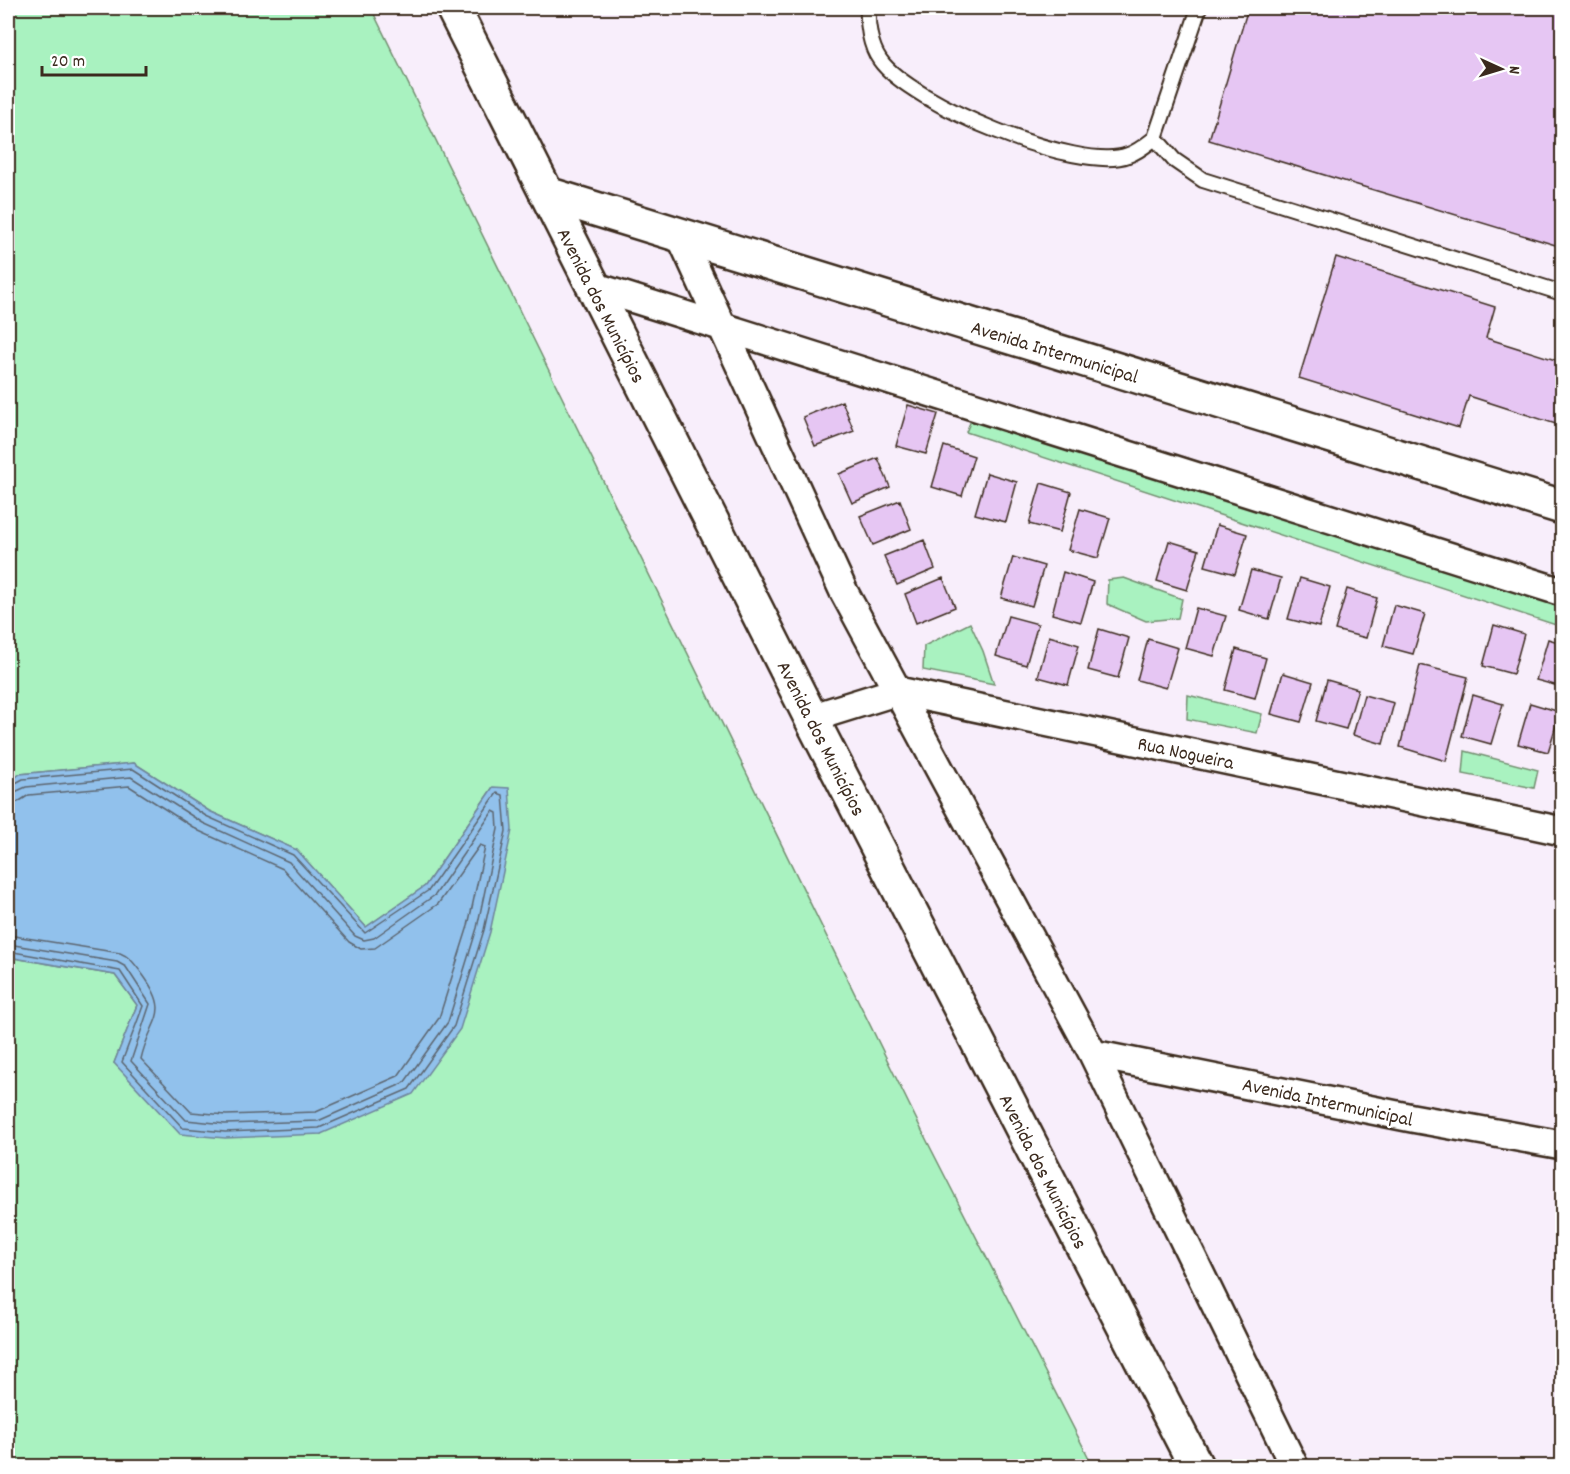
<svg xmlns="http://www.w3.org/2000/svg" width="1570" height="1474" font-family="Dekko,sans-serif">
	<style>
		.green { fill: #a9f2c0; stroke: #728e6f; stroke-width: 1.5 }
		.water { fill: #91c1ec; stroke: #6f859a; stroke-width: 1.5 }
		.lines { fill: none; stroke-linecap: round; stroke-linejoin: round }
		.shore { stroke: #5d6670; stroke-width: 1.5 }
		.building { fill: #e6c6f3; stroke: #3b2a1e; stroke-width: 1.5 }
		.lane-casing { stroke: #3b2a1e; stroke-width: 18 }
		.street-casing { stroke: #3b2a1e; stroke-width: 32 }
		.secondary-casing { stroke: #3b2a1e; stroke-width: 38 }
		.lane { stroke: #fff; stroke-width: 14 }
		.street { stroke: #fff; stroke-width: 27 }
		.secondary { stroke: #fff; stroke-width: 33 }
		.labels { text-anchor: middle; stroke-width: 4.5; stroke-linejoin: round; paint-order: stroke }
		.street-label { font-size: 20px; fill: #3b2a1e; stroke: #fff }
	</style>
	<rect width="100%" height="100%" fill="#f8eefb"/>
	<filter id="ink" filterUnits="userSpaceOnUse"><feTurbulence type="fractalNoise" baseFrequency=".0167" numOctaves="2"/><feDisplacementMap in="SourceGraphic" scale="12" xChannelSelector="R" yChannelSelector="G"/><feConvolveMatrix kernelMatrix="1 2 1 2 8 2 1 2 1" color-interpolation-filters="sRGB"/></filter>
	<g filter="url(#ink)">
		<path class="green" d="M8 8H371L927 1141 1093 1466H8V957L115 975 137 1005 114 1063 321 1134 493 787 425 886 366 927 297 850 209 811 134 763 20 774 8 783Z
			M972 418 1562 607V627L966 432Z
			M1124 578 1182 599 1178 618 1146 621 1107 604 1108 580Z
			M970 623 983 651 994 684 923 670 924 646Z
			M1188 695 1262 714 1257 733 1187 719Z
			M1465 751 1538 770 1534 788 1463 774Z"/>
		<path class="water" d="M134 763 209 811 297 850 366 927 425 886 493 787 509 788 512 830 490 932 460 1029 413 1094 321 1134 225 1138 180 1134 114 1063 137 1005 115 975 8 957V783L20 774Z"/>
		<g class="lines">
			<path class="shore" d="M8 787 23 779 133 769 206 816 293 855 365 933 429 890 497 793 503 795 506 831 484 930 454 1026 409 1089 319 1128 225 1132 183 1128 122 1062 143 1006 120 971 8 951
				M8 795 26 787 131 777 203 823 289 862 355 936 364 940 374 938 435 895 493 811 497 813 498 829 477 928 448 1022 404 1083 318 1121 225 1124 186 1120 131 1061 150 1004 126 967 117 962 8 944
				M8 804 18 802 29 795 129 786 199 831 283 869 349 942 361 949 375 948 438 904 480 845 485 847 468 926 439 1018 398 1076 316 1112 226 1115 191 1112 141 1059C150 1018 173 1016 143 975 136 966 131 957 120 953L8 935"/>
		</g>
		<path class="building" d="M1248 8H1562V247L1209 140Z
			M1336 257 1495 307 1486 338 1562 362V426L1469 396 1459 428 1299 378Z
			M842 401 854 431 815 446 803 417Z
			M908 405 938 414 926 454 896 446Z
			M944 446 974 456 962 496 932 487Z
			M878 458 890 487 852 503 839 474Z
			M987 473 1017 482 1006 522 975 514Z
			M1041 483 1071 492 1060 532 1029 524Z
			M900 500 911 529 873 545 860 516Z
			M1080 509 1110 518 1098 558 1068 550Z
			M1217 525 1247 534 1235 574 1205 566Z
			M924 540 935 569 897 585 884 556Z
			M1169 541 1199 550 1187 590 1157 581Z
			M1013 557 1044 566 1032 606 1001 598Z
			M1251 570 1281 578 1269 619 1239 610Z
			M1063 572 1093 582 1081 622 1052 614Z
			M943 578 955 607 916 623 905 594Z
			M1300 578 1330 587 1319 627 1288 619Z
			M1347 589 1377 598 1366 638 1335 630Z
			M1394 605 1425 614 1413 654 1383 646Z
			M1196 608 1226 616 1214 656 1185 648Z
			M1008 616 1038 624 1026 665 996 656Z
			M1494 625 1524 634 1513 674 1483 666Z
			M1099 629 1129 638 1118 678 1088 670Z
			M1049 636 1079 645 1068 685 1038 677Z
			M1148 639 1178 648 1166 688 1137 680Z
			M1548 639 1562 643V687L1536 680Z
			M1236 649 1266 658 1255 698 1225 690Z
			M1420 665 1468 677 1446 761 1400 747Z
			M1283 673 1313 682 1301 722 1271 714Z
			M1327 680 1358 689 1346 729 1316 721Z
			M1364 695 1394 703 1383 744 1353 735Z
			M1473 695 1503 704 1491 744 1462 736Z
			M1530 703 1560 712 1548 752 1518 744Z"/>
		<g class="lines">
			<defs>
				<path id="lane" d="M868 8C867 24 870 46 880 60 910 103 1079 174 1128 155 1138 152 1147 144 1155 138L1174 160 1203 180 1562 293
					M1155 138 1199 8"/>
				<path id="street" d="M680 235 844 592 1093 1054 1294 1466
					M593 286 1562 592
					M811 718 898 691 1562 831
					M1093 1054 1412 1118 1562 1145"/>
				<path id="secondary" d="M453 8 811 718 1196 1466
					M547 194 1562 507"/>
			</defs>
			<use href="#lane" class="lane-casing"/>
			<use href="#street" class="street-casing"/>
			<use href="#secondary" class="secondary-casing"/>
			<use href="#lane" class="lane"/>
			<use href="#street" class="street"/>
			<use href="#secondary" class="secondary"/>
		</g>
	</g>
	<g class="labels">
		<g class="street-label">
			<text transform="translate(602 305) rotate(63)" y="7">Avenida dos Municípios</text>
			<text transform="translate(1055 351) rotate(17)" y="7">Avenida Intermunicipal</text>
			<text transform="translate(822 738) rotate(63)" y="7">Avenida dos Municípios</text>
			<text transform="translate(1186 752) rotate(12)" y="7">Rua Nogueira</text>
			<text transform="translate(1328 1101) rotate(12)" y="7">Avenida Intermunicipal</text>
			<text transform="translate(1044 1171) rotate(63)" y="7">Avenida dos Municípios</text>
		</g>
	</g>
	<rect width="1570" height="1474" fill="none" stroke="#fff" stroke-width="30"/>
	<rect x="15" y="15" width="1540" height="1444" fill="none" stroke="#3b2a1e" stroke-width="2" filter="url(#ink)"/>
	<g transform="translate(1501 69) rotate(94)" stroke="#ffffff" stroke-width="4.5" paint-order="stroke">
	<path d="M0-4.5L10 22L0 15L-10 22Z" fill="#3b2a1e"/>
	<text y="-9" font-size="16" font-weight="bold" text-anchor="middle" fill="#3b2a1e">N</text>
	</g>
	<path d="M42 66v9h104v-9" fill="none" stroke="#3b2a1e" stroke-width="3"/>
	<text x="51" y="66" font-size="18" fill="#3b2a1e" stroke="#ffffff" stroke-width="4.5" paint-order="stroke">20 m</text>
</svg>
